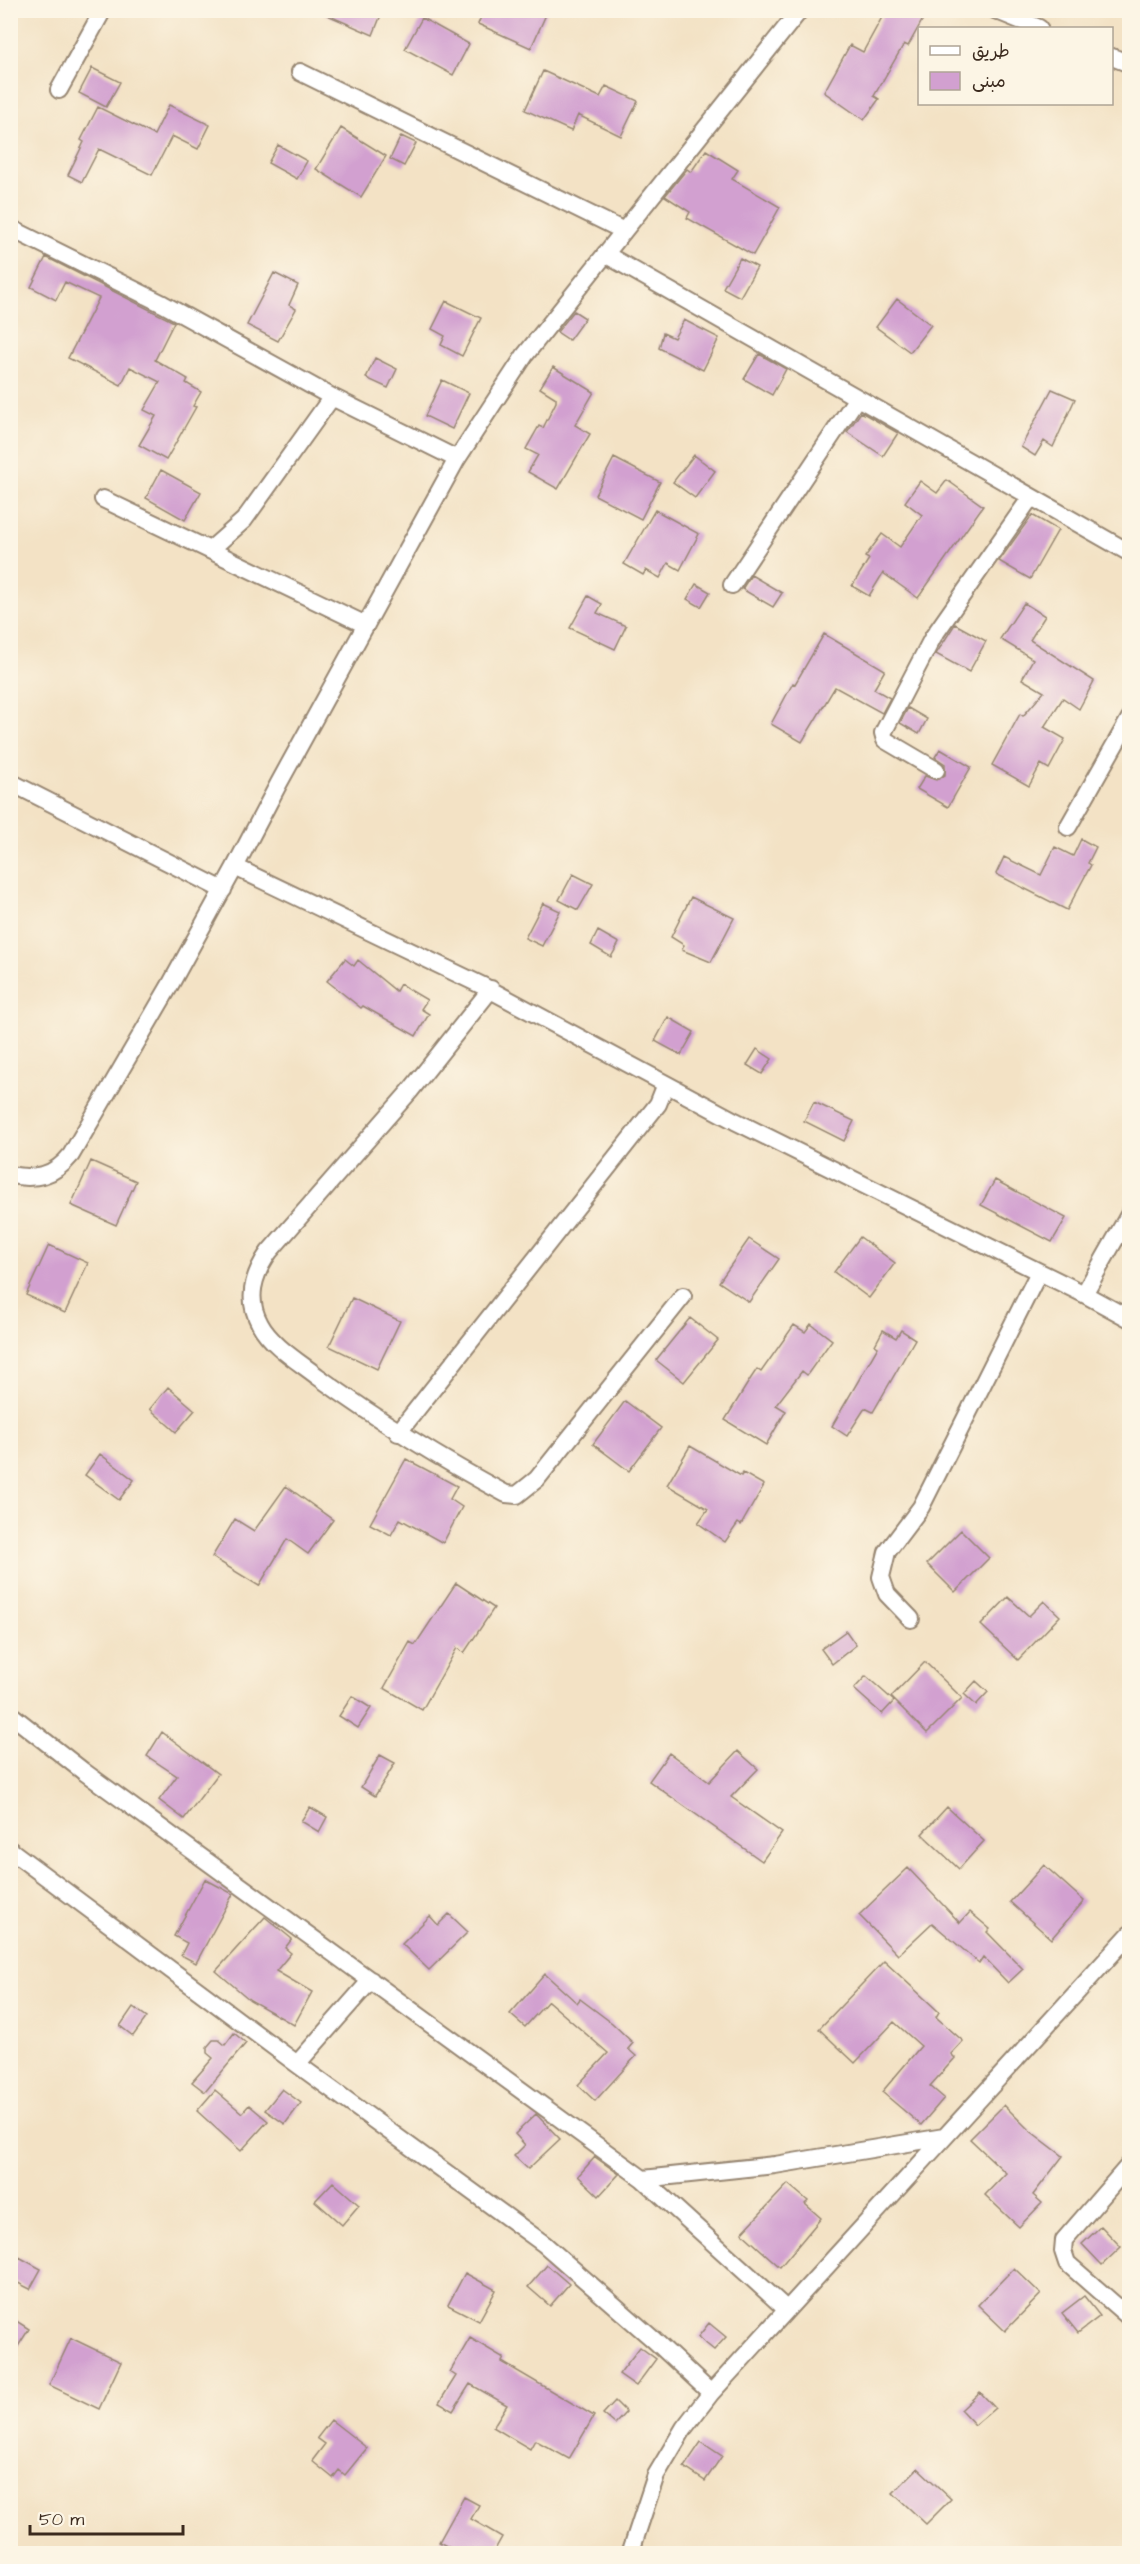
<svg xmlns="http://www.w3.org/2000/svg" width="1140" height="2564" font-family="'Architects Daughter','Playpen Sans Arabic',sans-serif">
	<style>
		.building { fill: #d2a0d0 }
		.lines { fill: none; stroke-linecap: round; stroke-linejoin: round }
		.street-casing { stroke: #978672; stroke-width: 20 }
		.street { stroke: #fff; stroke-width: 16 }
	</style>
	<rect width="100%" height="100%" fill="#fcf5e5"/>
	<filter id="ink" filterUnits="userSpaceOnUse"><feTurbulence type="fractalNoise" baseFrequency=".0167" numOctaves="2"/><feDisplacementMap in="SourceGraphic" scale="12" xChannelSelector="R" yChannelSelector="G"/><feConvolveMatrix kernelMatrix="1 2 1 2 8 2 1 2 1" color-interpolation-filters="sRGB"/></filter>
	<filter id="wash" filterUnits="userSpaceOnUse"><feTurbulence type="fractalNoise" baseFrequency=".008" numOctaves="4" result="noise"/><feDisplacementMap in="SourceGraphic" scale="24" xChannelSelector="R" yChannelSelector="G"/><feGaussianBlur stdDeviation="1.35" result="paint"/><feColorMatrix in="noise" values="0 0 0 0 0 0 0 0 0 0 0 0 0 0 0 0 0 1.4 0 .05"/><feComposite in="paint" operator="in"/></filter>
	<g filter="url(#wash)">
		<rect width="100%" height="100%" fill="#f3e2c5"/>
		<g id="blocks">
			<path class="building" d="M316 10H383L373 35Z
				M484 10H548L531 48 478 24Z
				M886 10H928L908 46 904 44 874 96 879 99 864 120 824 92 850 45 863 52Z
				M422 18 469 44 453 75 405 49Z
				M92 68 120 82 106 107 79 93Z
				M543 71 600 97 606 86 638 101 621 136 578 115 571 131 525 110Z
				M169 105 210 125 198 149 172 136 152 175 99 149 82 182 68 175 84 142 81 140 98 107 154 135Z
				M341 128 386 156 361 197 316 169Z
				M401 136 416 143 404 166 390 159Z
				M278 145 307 161 297 179 268 163Z
				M706 150 738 170 732 179 780 207 753 255 687 218 690 212 665 196 687 169 691 172Z
				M46 257 174 322 155 360 188 379 186 383 201 392 193 406 196 407 166 460 139 445 156 416 144 410 160 382 130 367 121 385 68 358 99 298 65 282 56 300 31 287Z
				M740 258 757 267 740 297 723 288Z
				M274 273 298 285 289 305 296 309 278 341 247 325Z
				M897 299 931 325 910 352 876 327Z
				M446 301 481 318 462 356 441 345 445 336 432 329Z
				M574 311 585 318 569 340 557 332Z
				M684 320 719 338 703 370 659 348 663 333 674 338Z
				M759 354 786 369 772 395 744 379Z
				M375 358 397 369 388 388 366 378Z
				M553 367 594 392 575 425 590 434 558 489 528 472 538 455 526 449 539 426 543 428 556 402V398L540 388Z
				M442 380 469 393 452 429 425 416Z
				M1052 389 1075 399 1053 447 1044 441 1035 456 1021 447Z
				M861 412 898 433 883 456 847 432Z
				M694 455 715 471 695 498 673 482Z
				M614 458 660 482 641 519 595 495Z
				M161 470 201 492 185 520 146 498Z
				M947 480 983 506 918 598 883 573 869 596 852 586 869 559 865 557 882 534 900 547 922 515 905 502 920 481 937 493Z
				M655 510 699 534 680 570 668 563 660 578 646 570 643 575 624 564Z
				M1032 515 1058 530 1030 579 999 561Z
				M751 575 782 593 773 607 742 589Z
				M696 584 710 592 701 607 687 599Z
				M588 596 602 604 597 613 626 626 615 649 570 628Z
				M1024 603 1045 616 1030 640 1094 681 1079 709 1063 698 1044 727 1065 739 1049 769 1041 764 1029 786 992 765 1020 714 1023 716 1044 692 1022 679 1033 659 1000 639Z
				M955 624 986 641 969 672 936 654Z
				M824 634 885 670 874 689 890 698 882 713 835 687 802 742 771 724 793 683 795 684Z
				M908 708 927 719 919 734 900 723Z
				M940 749 971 767 948 807 917 789 925 776 936 780 945 775V764L935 757Z
				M1081 839 1096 847 1088 863 1091 865 1067 910 996 874 1004 857 1041 875 1055 847 1073 856Z
				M573 874 593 884 578 910 559 900Z
				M691 897 734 918 711 962 682 950 684 945 671 937Z
				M543 903 560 911 542 946 525 938Z
				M598 931 619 943 611 957 591 945Z
				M345 959 354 966 358 960 396 991 400 984 427 1000 421 1009 429 1014 416 1036 363 1006 361 1008 327 981Z
				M668 1017 694 1032 681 1055 655 1041Z
				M757 1049 772 1059 762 1074 747 1065Z
				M814 1102 854 1121 844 1141 804 1121Z
				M91 1161 136 1181 116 1225 71 1205Z
				M995 1180 1066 1218 1052 1242 981 1205Z
				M860 1237 895 1263 869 1298 834 1272Z
				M749 1239 779 1259 749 1302 719 1282Z
				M49 1245 88 1263 65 1313 26 1295Z
				M352 1298 400 1321 377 1369 329 1346Z
				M690 1318 718 1340 684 1382 656 1360Z
				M811 1324 832 1340 807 1375 802 1371 776 1405 786 1411 766 1445 725 1420 751 1378 757 1369 761 1372 794 1325 805 1332Z
				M883 1330 896 1338 901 1330 915 1339 873 1412 865 1408 847 1436 832 1426 878 1347 875 1345Z
				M168 1387 195 1410 176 1432 150 1409Z
				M625 1401 661 1428 629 1471 593 1444Z
				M690 1446 741 1476 743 1473 764 1485 741 1525 738 1523 725 1542 698 1523 708 1509 667 1485Z
				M100 1454 134 1480 119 1500 85 1475Z
				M406 1459 457 1486 450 1499 462 1507 443 1543 400 1519 391 1535 370 1524Z
				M286 1486 333 1520 308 1554 287 1539 259 1586 212 1557 235 1519 254 1531Z
				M961 1530 989 1558 955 1592 927 1564Z
				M456 1583 494 1608 464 1653 457 1648 422 1710 384 1688 410 1642 415 1645Z
				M1008 1597 1029 1616 1044 1601 1060 1616 1018 1660 981 1625Z
				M846 1631 856 1645 832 1664 821 1649Z
				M925 1662 962 1698 927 1733 891 1697Z
				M866 1676 894 1701 882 1714 854 1689Z
				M976 1681 988 1692 976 1705 964 1694Z
				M352 1696 371 1708 358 1728 339 1716Z
				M162 1732 218 1774 184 1819 159 1800 177 1776 147 1756Z
				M738 1751 758 1769 731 1797 782 1833 762 1861 649 1781 669 1753 709 1782Z
				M380 1755 395 1763 375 1796 361 1787Z
				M310 1807 327 1817 319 1832 301 1821Z
				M947 1807 984 1841 959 1869 922 1834Z
				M1044 1865 1084 1901 1051 1939 1010 1902Z
				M908 1868 960 1923 970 1912 990 1929 987 1932 1023 1969 1008 1983 983 1957 979 1963 932 1923 898 1955 859 1915Z
				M205 1879 233 1894 196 1963 181 1955 187 1943 174 1936Z
				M449 1914 468 1932 429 1970 402 1944 430 1916 438 1925Z
				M265 1917 292 1939 285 1948 291 1953 276 1971 312 1992 294 2025 250 2000 216 1971Z
				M884 1961 939 2012 936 2017 963 2041 951 2054 955 2058 930 2086 944 2098 921 2125 882 2092 921 2046 894 2022 855 2063 819 2029Z
				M545 1974 577 2003 580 1999 612 2023 633 2043 628 2049 636 2056 595 2101 578 2085 608 2053 548 2001 525 2027 510 2014Z
				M133 2007 147 2017 133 2036 120 2026Z
				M234 2033 246 2043 205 2092 192 2082 213 2058 207 2053V2047L213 2040H219L225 2045Z
				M282 2089 301 2103 285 2124 265 2110Z
				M215 2090 242 2113 249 2105 268 2121 241 2151 197 2111Z
				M1004 2105 1029 2130 1063 2156 1033 2195 1042 2203 1019 2227 985 2195 1006 2173 970 2139Z
				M536 2114 560 2139 528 2169 514 2156 525 2145 515 2134Z
				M595 2157 619 2174 599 2196 578 2176Z
				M333 2182 359 2205 342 2225 315 2201Z
				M788 2184 808 2201 805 2204 821 2218 780 2267 742 2233Z
				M1101 2226 1121 2247 1102 2265 1082 2244Z
				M19 2257 41 2269 30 2289 10 2279V2273Z
				M547 2265 569 2284 550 2306 528 2287Z
				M1014 2268 1041 2294 1005 2331 978 2305Z
				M465 2273 496 2290 479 2321 448 2305Z
				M1084 2296 1100 2316 1078 2333 1062 2313Z
				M10 2317 29 2329 10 2359Z
				M709 2323 726 2337 714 2350 698 2337Z
				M71 2338 121 2362 99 2409 49 2385Z
				M470 2338 504 2358 502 2362 594 2416 569 2459 535 2440 530 2449 493 2427 507 2405 470 2384 453 2411 439 2403 456 2376 450 2372Z
				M640 2347 656 2359 636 2386 619 2374Z
				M980 2392 995 2408 975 2425 961 2410Z
				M615 2401 626 2412 615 2424 603 2414Z
				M331 2420 367 2448 345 2475 339 2470 333 2478 312 2461 325 2444 317 2438Z
				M701 2442 722 2456 705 2481 684 2467Z
				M918 2468 951 2499 926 2524 893 2493Z
				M464 2497 479 2505 471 2519 502 2537 493 2553H459L439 2542Z"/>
		</g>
	</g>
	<g filter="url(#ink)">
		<use href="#blocks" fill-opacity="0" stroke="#978672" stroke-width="1.5"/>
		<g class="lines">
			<defs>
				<path id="street" d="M800 10 525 355 457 459 279 783 235 867 483 986 735 1121 1084 1294 1130 1319
					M995 10 1039 28
					M1112 57 1130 64
					M300 72 624 231
					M59 90 103 10
					M10 228 163 304 332 397 457 459
					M605 254 1130 553
					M103 499 366 625
					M210 550 244 520 332 397
					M732 585 857 398
					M936 770 885 740 883 733 933 637 1031 497
					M10 782 223 890
					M1068 827 1130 718
					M491 989 410 1091 269 1252C253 1275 246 1299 260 1324 271 1345 299 1362 317 1376 378 1420 440 1459 506 1494L517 1495 537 1479 683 1296
					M10 1175C36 1180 54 1176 71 1155L169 987 235 867
					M1084 1294 1130 1213
					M398 1433 658 1104 666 1084
					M911 1619 887 1594 881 1577 887 1552 921 1507 1039 1272
					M10 1714 83 1771 643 2179 786 2309
					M10 1850 297 2064 544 2244 654 2340 711 2393
					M297 2064 371 1980
					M1130 2164 1064 2240 1063 2251 1067 2263 1130 2318
					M643 2179 775 2165 944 2137
					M630 2554 656 2475 684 2428 711 2393 1130 1934"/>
			</defs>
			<use href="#street" class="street-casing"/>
			<use href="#street" class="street"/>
		</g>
	</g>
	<rect width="1140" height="2564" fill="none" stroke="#fcf5e5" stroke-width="36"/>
	<rect x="918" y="27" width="195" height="78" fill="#fcf5e5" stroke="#afa495" stroke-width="1.5"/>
	<rect x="930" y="46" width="30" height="9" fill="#ffffff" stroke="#afa495" stroke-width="1.5"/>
	<text x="972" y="57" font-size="18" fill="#3b2a1e">طريق</text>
	<rect x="930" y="72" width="30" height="18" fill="#d2a0d0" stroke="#afa495" stroke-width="1.5"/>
	<text x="972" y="87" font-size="18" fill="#3b2a1e">مبنى</text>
	<path d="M30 2525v9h153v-9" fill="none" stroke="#3b2a1e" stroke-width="3"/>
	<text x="39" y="2525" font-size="18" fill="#3b2a1e" stroke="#fcf5e5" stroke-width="4.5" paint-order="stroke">50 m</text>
</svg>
